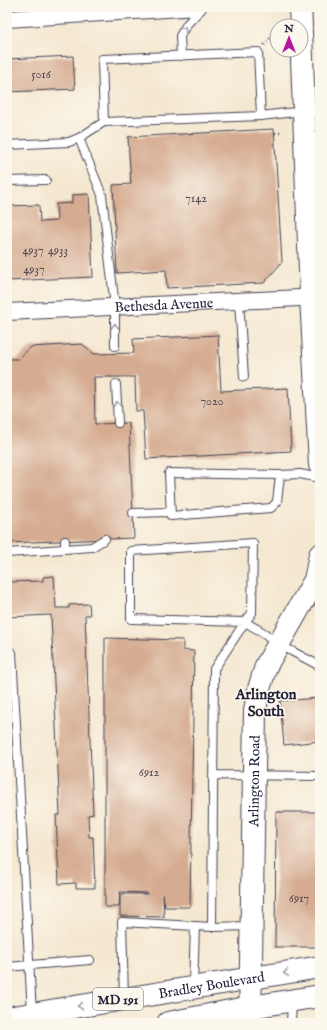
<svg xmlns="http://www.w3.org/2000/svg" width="327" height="1030" font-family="'IM FELL English',serif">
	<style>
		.building { fill: #d5ac91 }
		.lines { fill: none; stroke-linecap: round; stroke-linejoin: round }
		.service-casing { stroke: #424052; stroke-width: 10 }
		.minor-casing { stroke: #424052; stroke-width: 18 }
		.secondary-casing { stroke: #424052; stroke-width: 24 }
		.primary-casing { stroke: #424052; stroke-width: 24 }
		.path { stroke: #424052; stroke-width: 2.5; stroke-dasharray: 1 3; stroke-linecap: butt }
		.service { stroke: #fff; stroke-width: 8 }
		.minor { stroke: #fff; stroke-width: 16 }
		.secondary { stroke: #fff; stroke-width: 22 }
		.primary { stroke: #fff; stroke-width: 22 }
		.oneway { stroke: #9c9ca7 }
		.labels { text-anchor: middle; stroke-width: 3.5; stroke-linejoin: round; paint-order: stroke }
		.number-label { font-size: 12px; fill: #4f4450 }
		.shield { fill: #fbf7ec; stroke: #636270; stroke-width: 1 }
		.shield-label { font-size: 13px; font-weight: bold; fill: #22223b }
		.street-label { font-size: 14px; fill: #22223b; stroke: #fbf7ec }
		.neighbourhood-label { font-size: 15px; font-weight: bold; fill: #22223b; stroke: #fbf7ec }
	</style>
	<rect width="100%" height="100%" fill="#fbf7ec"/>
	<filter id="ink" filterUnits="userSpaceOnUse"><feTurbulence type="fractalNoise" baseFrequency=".025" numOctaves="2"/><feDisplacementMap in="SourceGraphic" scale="8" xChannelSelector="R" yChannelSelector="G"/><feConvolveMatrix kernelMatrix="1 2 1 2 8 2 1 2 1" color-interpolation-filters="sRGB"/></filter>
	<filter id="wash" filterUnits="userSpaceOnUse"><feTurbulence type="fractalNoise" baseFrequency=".012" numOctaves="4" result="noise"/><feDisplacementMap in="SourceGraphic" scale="16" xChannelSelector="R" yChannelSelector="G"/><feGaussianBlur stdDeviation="0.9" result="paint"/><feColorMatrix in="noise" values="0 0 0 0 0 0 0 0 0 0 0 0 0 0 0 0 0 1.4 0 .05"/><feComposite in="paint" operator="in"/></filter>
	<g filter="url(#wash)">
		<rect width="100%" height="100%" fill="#f5e8d1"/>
		<g id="blocks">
			<path class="building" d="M73 56 75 89 7 92V59Z
				M274 129 282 262 264 283 167 288 166 270 117 273 113 185 131 184 128 137Z
				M89 194 93 277 7 281V206L39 205 40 222 57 221 56 204 72 203V195Z
				M218 335 221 391 288 388 291 451 146 459 143 411H136L135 377H94L95 424 129 423 134 538 7 543V359H18L31 347 82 344 94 354 134 353 133 339Z
				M54 576 56 608H69V605L89 604 90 615H85L93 814 88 815 89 837H93L95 888H76V883L59 884 56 815H60L51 615 7 617V582L43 581V577Z
				M105 638 183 640V650L194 651 190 907H165L163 894 164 917 120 916V894H147V893L120 892 119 907H105Z
				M320 698V741L284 745 280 701Z
				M276 812H320V947H275Z"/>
		</g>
	</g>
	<g filter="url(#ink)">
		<use href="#blocks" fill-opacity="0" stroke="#424052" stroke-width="1"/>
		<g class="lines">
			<defs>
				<path id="service" d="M181 56 180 36 187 24 202 8
					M104 122 102 59 258 52 261 116
					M79 138 102 195 115 307V346
					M7 145 69 142 79 138 104 122 261 116 303 111
					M7 181 46 180
					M239 301 244 377
					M116 384 118 423
					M169 473 280 475 277 502 271 508 171 516Z
					M280 475 300 474 320 478
					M133 513 171 512
					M253 543 252 613 245 622 131 619V551Z
					M65 549V541
					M7 553 92 547 105 539
					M12 653 32 1013
					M213 775 320 776
					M212 927 251 926
					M7 967 90 960
					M193 987 195 926 212 927 214 669 245 622 264 633 278 644 320 666
					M124 998 122 922 195 926
					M291 1023 292 1001"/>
				<g id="minor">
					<path d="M7 19 198 7"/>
					<path id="s1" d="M7 312 320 297"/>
				</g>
				<g id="secondary">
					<path d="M300 7 301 26"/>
					<path d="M301 32 311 297 320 465"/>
					<path id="s2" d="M250 1023 255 710 259 689 266 666 315 580 320 555"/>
				</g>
				<g id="primary">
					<path id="s3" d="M7 1018 320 967"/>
					<path d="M168 1023 251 1007 320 996"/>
				</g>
			</defs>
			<use href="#service" class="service-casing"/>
			<use href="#minor" class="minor-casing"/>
			<use href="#secondary" class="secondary-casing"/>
			<use href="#primary" class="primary-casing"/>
			<path class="path" d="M264 45 277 30
				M275 133H282"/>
			<use href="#service" class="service"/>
			<use href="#minor" class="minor"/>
			<use href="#secondary" class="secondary"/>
			<use href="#primary" class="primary"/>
		</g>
		<defs><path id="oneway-chevron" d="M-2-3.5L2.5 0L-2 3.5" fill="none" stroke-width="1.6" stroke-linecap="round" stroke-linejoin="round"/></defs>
		<g class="oneway">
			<use href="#oneway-chevron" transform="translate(184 29) rotate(-58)"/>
			<use href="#oneway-chevron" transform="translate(115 326) rotate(-90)"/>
			<use href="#oneway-chevron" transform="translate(117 404) rotate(-92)"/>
			<use href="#oneway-chevron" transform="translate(286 973) rotate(171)"/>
			<use href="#oneway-chevron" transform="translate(80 1006) rotate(171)"/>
		</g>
	</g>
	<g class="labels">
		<g class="number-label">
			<text x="41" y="78">5016</text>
			<text x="196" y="202">7142</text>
			<text x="33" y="254">4937</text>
			<text x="58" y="254">4933</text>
			<text x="34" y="273">4937</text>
			<text x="212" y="405">7020</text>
			<text x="149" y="776">6912</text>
			<text x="299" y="902">6917</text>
		</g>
		<rect class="shield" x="93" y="988" width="50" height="22" rx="3"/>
		<g class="shield-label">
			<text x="118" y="1004">MD 191</text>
		</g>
		<g class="street-label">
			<text dy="5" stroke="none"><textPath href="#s1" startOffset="157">Bethesda Avenue</textPath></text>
			<text dy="5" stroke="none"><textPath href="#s2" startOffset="242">Arlington Road</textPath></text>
			<text dy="5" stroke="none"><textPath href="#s3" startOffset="207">Bradley Boulevard</textPath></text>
		</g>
		<g class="neighbourhood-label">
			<text x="266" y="699">Arlington<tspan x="266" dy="17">South</tspan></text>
		</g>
	</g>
	<rect width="327" height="1030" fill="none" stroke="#fbf7ec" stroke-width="24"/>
	<g transform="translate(289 38)"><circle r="19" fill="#fbf7ec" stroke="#a4a2a5"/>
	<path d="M0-3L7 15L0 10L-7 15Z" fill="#b5179e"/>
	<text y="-6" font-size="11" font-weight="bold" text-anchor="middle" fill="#22223b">N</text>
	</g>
</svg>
